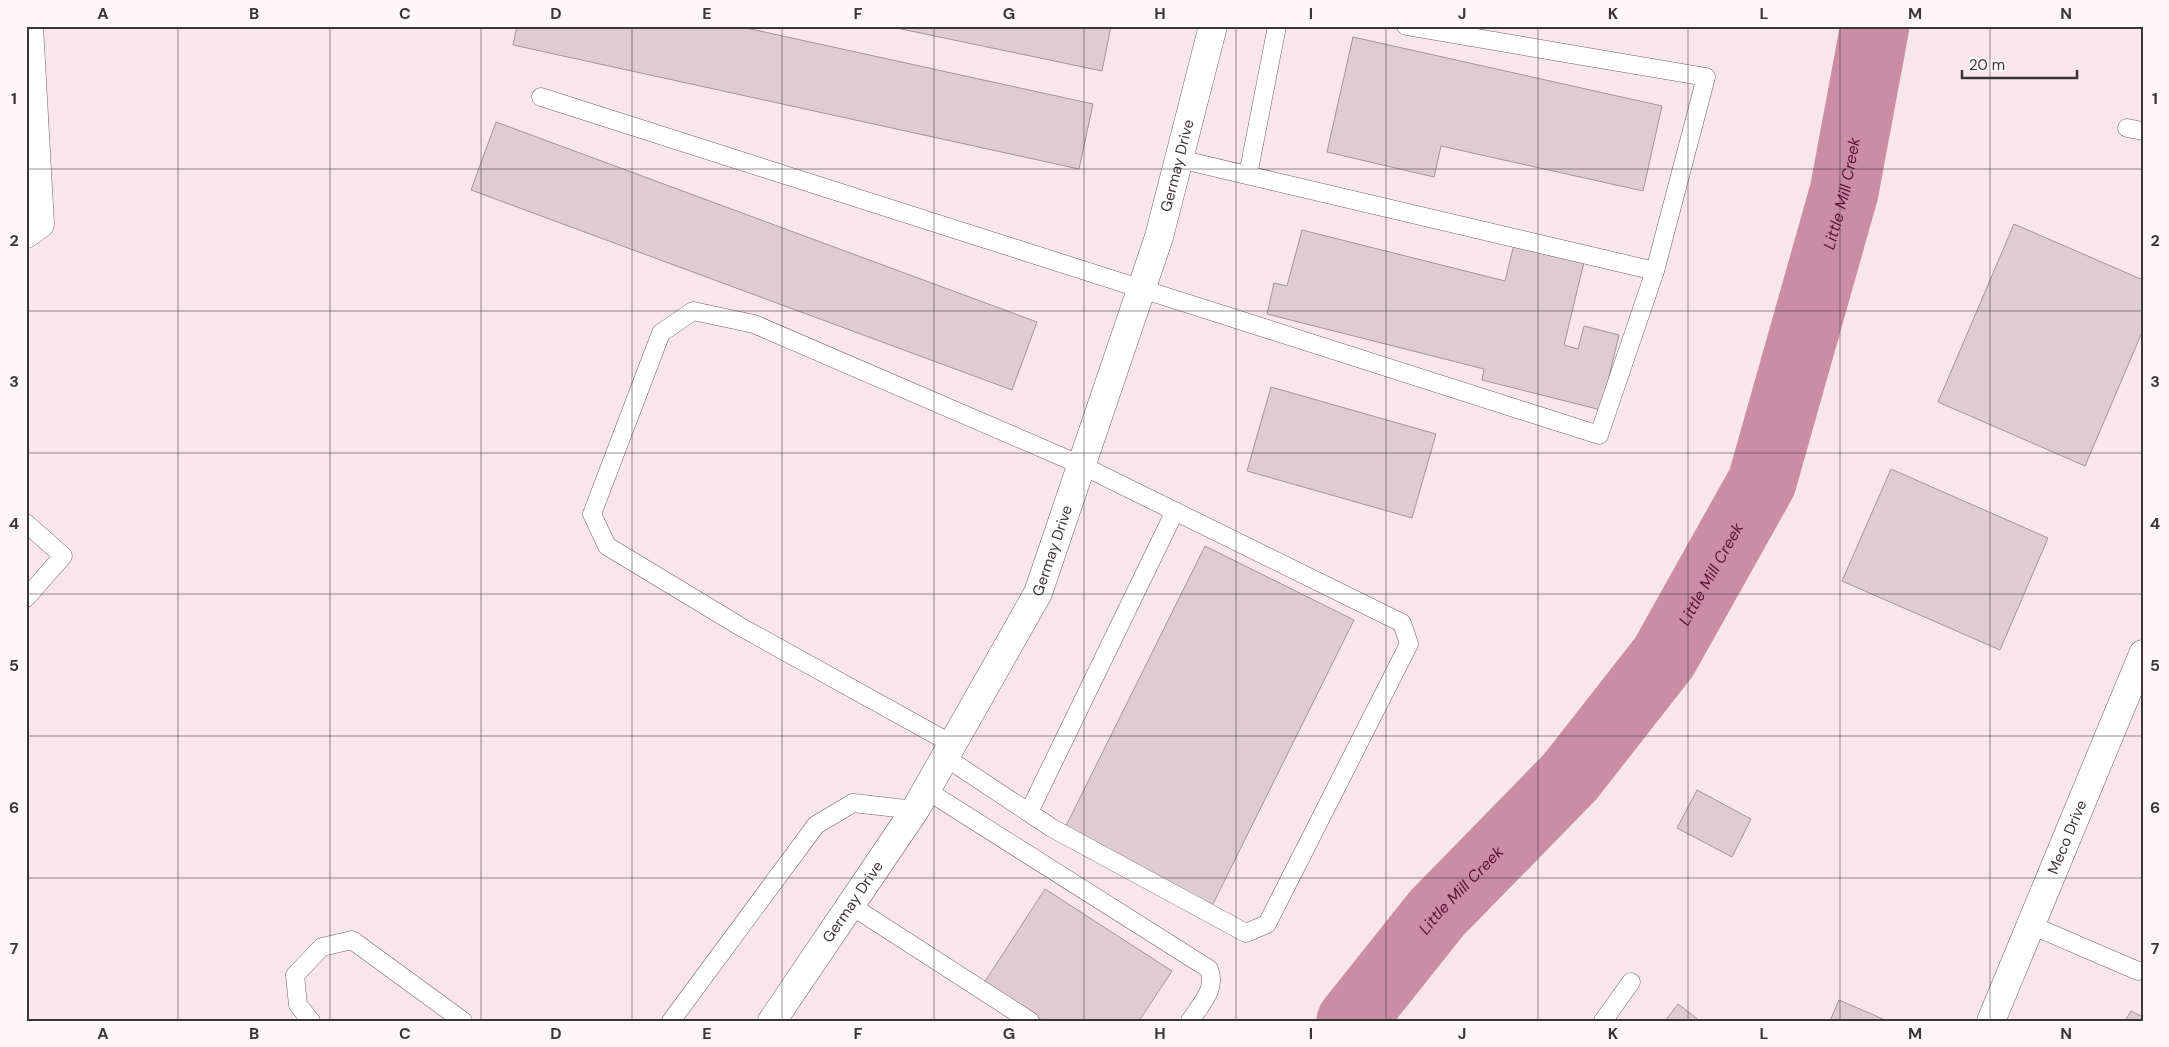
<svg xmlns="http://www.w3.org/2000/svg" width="2169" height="1047" font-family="'DM Sans',sans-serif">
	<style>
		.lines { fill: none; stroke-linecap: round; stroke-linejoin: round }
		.river { stroke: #cb8da4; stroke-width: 69 }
		.building { fill: #deccd2; stroke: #a49399 }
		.lane-casing { stroke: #706066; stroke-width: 19 }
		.street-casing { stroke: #706066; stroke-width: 29 }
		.lane { stroke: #fff; stroke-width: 18 }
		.street { stroke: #fff; stroke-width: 28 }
		.grid { fill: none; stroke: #3c3538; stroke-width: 1; stroke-opacity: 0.55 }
		.labels { text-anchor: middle; stroke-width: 4.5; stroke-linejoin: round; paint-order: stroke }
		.street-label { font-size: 15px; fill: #3c3538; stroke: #fef7f9 }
		.water-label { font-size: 16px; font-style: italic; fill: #5b1136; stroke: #fef7f9 }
		.neatline { fill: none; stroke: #3c3538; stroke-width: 2 }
		.grid-label { font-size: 16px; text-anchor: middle; font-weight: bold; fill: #3c3538 }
	</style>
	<rect width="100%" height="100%" fill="#f8e6ec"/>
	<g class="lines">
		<path class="river" id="s1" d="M1351 1021 1437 913 1570 777 1664 657 1762 482 1844 192 1875 26"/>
	</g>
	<path class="building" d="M517 26H737L1093 104 1079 169 513 45Z
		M887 26H1111L1102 71Z
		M1353 37 1662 106 1643 191 1441 146 1434 177 1327 152Z
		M496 122 1037 322 1012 390 471 190Z
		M2014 224 2143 280V330L2085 466 1938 402Z
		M1302 230 1505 281 1515 240 1585 258 1564 345 1578 349 1584 326 1619 335 1601 410 1482 380 1484 369 1267 314 1274 283 1287 286Z
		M1271 387 1436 434 1412 518 1247 471Z
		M1891 469 2048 538 2000 650 1842 581Z
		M1205 546 1354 620 1212 906 1063 832Z
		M1697 790 1751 819 1732 857 1677 828Z
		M1045 889 1172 971 1139 1021H1043L984 983Z
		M1839 1000 1883 1019 1882 1021H1830Z
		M1678 1004 1700 1021H1665Z
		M2131 1011 2143 1017V1021H2125Z"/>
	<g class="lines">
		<defs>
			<path id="lane" d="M541 97 1599 435 1655 271
				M2127 128 2143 131
				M1179 159 1655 271 1706 77 1406 26
				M1248 175 1277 26
				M26 523 63 556 26 598
				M945 757 1052 828 1246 933 1267 924 1409 644 1402 623 1081 465 754 324 693 311 661 333 592 514 607 546 741 627 952 744
				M926 790 1209 969C1217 989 1201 1004 1190 1021
				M1029 812 1175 511
				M850 905 1030 1021
				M2031 925 2138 971 2143 970
				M311 1021 298 1005 295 975 322 947 352 940 463 1021
				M671 1021 816 825 853 803 915 810
				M1603 1021 1631 982"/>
			<g id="street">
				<path d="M26 234 40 224 29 26"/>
				<path id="s2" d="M772 1021 915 810 1038 593 1159 237 1213 26"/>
				<path id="s3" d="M1991 1021 2143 654"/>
			</g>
		</defs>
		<use href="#lane" class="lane-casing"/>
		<use href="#street" class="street-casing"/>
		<use href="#lane" class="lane"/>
		<use href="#street" class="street"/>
	</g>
	<path class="grid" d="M178 26V1021M330 26V1021M481 26V1021M632 26V1021M782 26V1021M934 26V1021M1084 26V1021M1236 26V1021M1386 26V1021M1538 26V1021M1688 26V1021M1840 26V1021M1990 26V1021M26 169H2143M26 311H2143M26 453H2143M26 594H2143M26 736H2143M26 878H2143"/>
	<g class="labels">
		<g class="street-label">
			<text dy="5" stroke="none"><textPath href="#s2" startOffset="954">Germay Drive</textPath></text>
			<text dy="5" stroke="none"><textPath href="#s2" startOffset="549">Germay Drive</textPath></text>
			<text dy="5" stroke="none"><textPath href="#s3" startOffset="199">Meco Drive</textPath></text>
			<text dy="5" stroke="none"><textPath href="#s2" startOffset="144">Germay Drive</textPath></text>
		</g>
		<g class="water-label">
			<text dy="6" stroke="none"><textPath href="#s1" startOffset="981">Little Mill Creek</textPath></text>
			<text dy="6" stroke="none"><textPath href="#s1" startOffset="576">Little Mill Creek</textPath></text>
			<text dy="6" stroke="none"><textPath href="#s1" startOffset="171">Little Mill Creek</textPath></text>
		</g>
	</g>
	<rect width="2169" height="1047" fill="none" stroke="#fef7f9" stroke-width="55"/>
	<path d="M1962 70v8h115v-8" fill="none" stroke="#3c3538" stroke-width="2.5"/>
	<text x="1969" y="70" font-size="15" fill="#3c3538" stroke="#fef7f9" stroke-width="4" paint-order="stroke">20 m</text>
	<rect x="28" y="28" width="2114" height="992" class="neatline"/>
	<g class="grid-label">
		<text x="103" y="19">A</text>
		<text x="254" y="19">B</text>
		<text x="405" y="19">C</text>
		<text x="556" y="19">D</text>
		<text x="707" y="19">E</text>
		<text x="858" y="19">F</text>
		<text x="1009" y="19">G</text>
		<text x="1160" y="19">H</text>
		<text x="1311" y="19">I</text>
		<text x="1462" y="19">J</text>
		<text x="1613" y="19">K</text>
		<text x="1764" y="19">L</text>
		<text x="1915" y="19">M</text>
		<text x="2066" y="19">N</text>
		<text x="14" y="104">1</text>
		<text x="2155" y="104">1</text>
		<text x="14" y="246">2</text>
		<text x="2155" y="246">2</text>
		<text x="14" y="387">3</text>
		<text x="2155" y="387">3</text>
		<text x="14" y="529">4</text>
		<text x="2155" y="529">4</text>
		<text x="14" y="671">5</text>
		<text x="2155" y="671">5</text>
		<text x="14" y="813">6</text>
		<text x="2155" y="813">6</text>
		<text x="14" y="954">7</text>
		<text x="2155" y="954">7</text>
		<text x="103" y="1039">A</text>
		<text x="254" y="1039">B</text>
		<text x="405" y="1039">C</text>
		<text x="556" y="1039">D</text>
		<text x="707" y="1039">E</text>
		<text x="858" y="1039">F</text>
		<text x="1009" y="1039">G</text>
		<text x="1160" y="1039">H</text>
		<text x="1311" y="1039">I</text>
		<text x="1462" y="1039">J</text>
		<text x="1613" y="1039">K</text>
		<text x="1764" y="1039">L</text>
		<text x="1915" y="1039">M</text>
		<text x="2066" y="1039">N</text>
	</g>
</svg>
